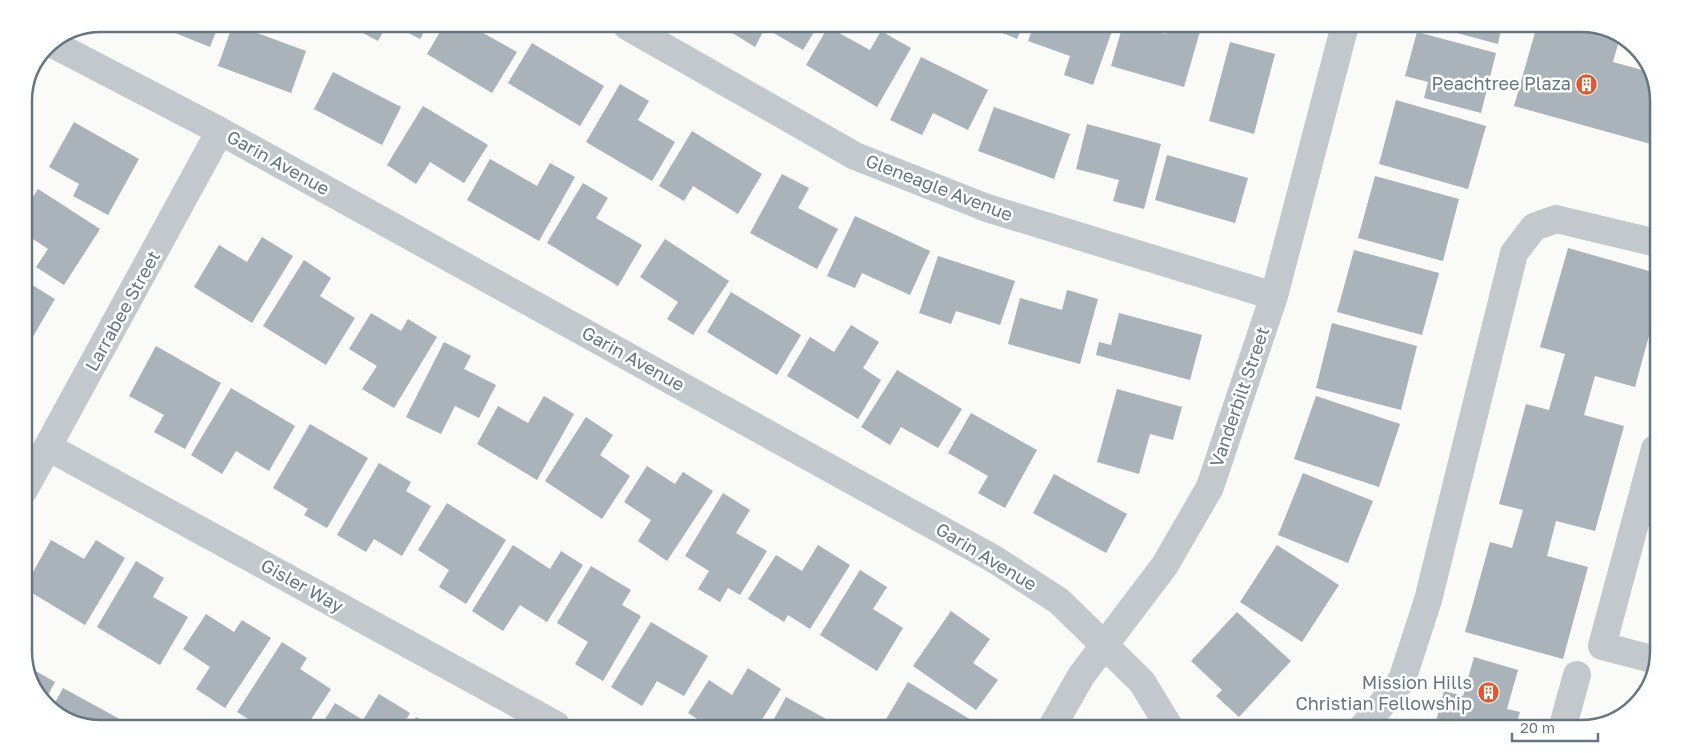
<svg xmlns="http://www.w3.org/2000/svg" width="1682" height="753" font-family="'Golos Text',sans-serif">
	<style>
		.building { fill: #aab3b9 }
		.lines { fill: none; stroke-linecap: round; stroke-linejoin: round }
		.minor { stroke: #c3c8cc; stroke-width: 28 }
		.labels { text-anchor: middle; stroke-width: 5; stroke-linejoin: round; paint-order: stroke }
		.poi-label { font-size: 18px; fill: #657683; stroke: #fff; text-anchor: end }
		.street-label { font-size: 18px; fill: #657683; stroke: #fff }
		.rim { fill: none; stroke: #657683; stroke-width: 2.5 }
	</style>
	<rect width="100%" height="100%" fill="#fafaf8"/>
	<path class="building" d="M153 24H219L210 47Z
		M233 24 306 51 291 93 218 66Z
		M348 25H387L378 41Z
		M393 25H428L420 39Z
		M444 25H479L476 29 517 52 492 93 427 54Z
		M728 26H766L817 27 803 50 765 28 755 47 726 29Z
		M828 27 870 50 881 31 911 48 877 107 806 65Z
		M989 27H1022L1017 39Z
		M1033 27 1113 28 1093 85 1064 75 1070 56 1028 41Z
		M1122 28H1142L1166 34 1168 28H1201L1184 87 1111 66Z
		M1442 29H1501L1498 44Z
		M1536 29 1611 30 1620 37 1613 62 1650 72 1658 97V146L1514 106Z
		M1417 32 1496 53 1481 113 1424 98 1428 82 1405 76Z
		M1230 42 1275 54 1254 134 1209 121Z
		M532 43 604 86 580 126 508 83Z
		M921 57 988 90 968 130 933 113 922 135 890 120Z
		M333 72 401 107 382 145 314 109Z
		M620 84 649 101 638 120 675 142 652 181 586 142Z
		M1396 100 1486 126 1468 189 1379 164Z
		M423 106 488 145 464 183 430 162 416 184 387 165Z
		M994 107 1070 134 1054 179 978 151Z
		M74 122 139 159 108 215 73 196 79 184 49 167Z
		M1087 124 1161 144 1144 209 1113 201 1119 180 1076 169Z
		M692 131 762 174 738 214 693 186 684 201 659 186Z
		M1167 155 1248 178 1235 223 1155 200Z
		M490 159 537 186 550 163 575 177 539 241 467 200Z
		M782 174 809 188 798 208 838 229 817 269 750 233Z
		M1375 176 1459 199 1443 261 1358 238Z
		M583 183 608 198 596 218 642 245 618 286 547 243Z
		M38 189 100 229 64 285 36 267 48 249 24 233V211Z
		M855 216 930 251 910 295 862 273 855 288 827 276Z
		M262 237 293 256 252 323 194 287 219 245 247 262Z
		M665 239 729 281 693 335 667 319 678 302 640 277Z
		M1568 248 1656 273V310L1635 387 1595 376 1584 415 1624 426 1595 531 1556 521 1547 556 1588 567 1563 659 1465 632 1490 542 1512 548 1523 510 1499 504 1526 404 1549 410 1565 354 1540 347Z
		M1354 250 1439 273 1422 335 1337 312Z
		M938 256 1015 281 1000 325 956 311 951 324 919 313Z
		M304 260 331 278 320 296 355 318 326 365 263 326Z
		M24 280 55 299 25 350 24 349Z
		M1067 290 1098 299 1080 364 1008 344 1020 298 1062 310Z
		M731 292 801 335 777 375 707 332Z
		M371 313 401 331 408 319 437 337 394 408 362 389 377 366 349 349Z
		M1119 313 1202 335 1190 380 1096 355 1099 342 1111 345Z
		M1332 323 1417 346 1401 410 1316 388Z
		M851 325 879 342 863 368 881 380 858 419 787 376 810 337 834 352Z
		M444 342 471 356 464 369 496 385 479 418 455 406 441 434 406 417Z
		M156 346 221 383 185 449 154 432 164 415 129 396Z
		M897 370 962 409 938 448 901 427 890 445 861 427Z
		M231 388 295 426 269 471 236 451 222 474 191 455Z
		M1117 389 1182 407 1173 440 1150 434 1139 474 1097 462Z
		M544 396 574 414 537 480 477 444 498 406 528 423Z
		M1316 396 1400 424 1379 487 1294 459Z
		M971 413 1037 450 1005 508 978 493 988 476 948 453Z
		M586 417 613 435 600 455 630 476 602 519 545 481Z
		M310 424 368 458 327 528 304 515 308 509 273 488Z
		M379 463 411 482 406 491 431 506 402 556 374 539 366 552 337 535Z
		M647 466 675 484 683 472 713 491 667 561 638 541 651 520 624 502Z
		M1303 473 1373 501 1348 563 1278 535Z
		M1054 474 1127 514 1106 553 1033 513Z
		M723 493 750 510 736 533 767 551 740 595 728 588 720 602 698 589 709 571 685 556Z
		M447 503 506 540 466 604 439 587 449 570 418 550Z
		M51 540 84 559 96 540 125 558 85 625 24 588Z
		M513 545 550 569 561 551 583 565 547 622 520 605 503 631 472 611Z
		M818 545 850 565 810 629 788 615 784 622 748 599 776 555 802 571Z
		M1277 545 1339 585 1302 642 1240 602Z
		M136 561 164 578 153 597 188 617 160 665 97 627Z
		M591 566 631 590 622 605 641 616 603 681 575 664 588 642 557 623Z
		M860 570 887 587 873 609 903 628 877 671 820 635Z
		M951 611 990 639 973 663 998 680 976 710 913 666Z
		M1237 612 1291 661 1239 717 1216 696 1222 690 1191 661Z
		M206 614 234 632 242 620 271 638 225 708 196 689 210 667 183 649Z
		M651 622 708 656 684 696 657 681 642 706 611 687Z
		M282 642 307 658 300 669 331 689 308 724H283L279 721 277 724H256L237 712Z
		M1474 657 1518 670 1507 709 1520 712 1515 729H1434L1444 691 1463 696Z
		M27 666 55 682 44 702 40 699Z
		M748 668 781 689 758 726H708L688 713 709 680 732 695Z
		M908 682 973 721 969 727 882 726Z
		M63 688 127 723H71L52 708Z
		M379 694 410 713 403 725 322 724 335 703 363 720Z
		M786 697 839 726H770Z
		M416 717 430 725H412Z"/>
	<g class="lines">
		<path class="minor" d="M627 26 855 156 987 208 1274 296
			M53 44 220 131 994 559 1059 601 1142 682 1170 728
			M48 447 556 725
			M24 490 220 131
			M1652 659 1602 646 1655 449
			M1052 727 1081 676 1165 565 1210 487 1274 296 1344 29
			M1362 728 1402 680 1428 600 1514 253 1534 227 1556 219 1657 243
			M1562 729 1577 675"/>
	</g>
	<defs>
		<symbol id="building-disc" viewBox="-11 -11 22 22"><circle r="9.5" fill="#e4572e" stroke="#fff"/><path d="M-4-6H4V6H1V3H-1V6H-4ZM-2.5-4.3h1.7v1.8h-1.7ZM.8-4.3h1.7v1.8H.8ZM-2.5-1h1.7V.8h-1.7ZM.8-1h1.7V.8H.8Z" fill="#fff"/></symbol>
	</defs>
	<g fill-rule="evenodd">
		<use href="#building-disc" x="1574" y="72" width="25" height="25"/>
		<use href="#building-disc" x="1476" y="680" width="25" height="25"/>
	</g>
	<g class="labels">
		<g class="poi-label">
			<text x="1571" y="90">Peachtree Plaza</text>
			<text x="1472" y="689">Mission Hills<tspan x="1472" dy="21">Christian Fellowship</tspan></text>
		</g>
		<g class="street-label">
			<text transform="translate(278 163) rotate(29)" y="6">Garin Avenue</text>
			<text transform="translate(939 188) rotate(21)" y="6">Gleneagle Avenue</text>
			<text transform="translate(123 311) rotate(-61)" y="6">Larrabee Street</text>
			<text transform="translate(633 359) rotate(29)" y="6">Garin Avenue</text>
			<text transform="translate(1240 397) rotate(-71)" y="6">Vanderbilt Street</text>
			<text transform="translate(986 557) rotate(31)" y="6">Garin Avenue</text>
			<text transform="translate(302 586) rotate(29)" y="6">Gisler Way</text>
		</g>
	</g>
	<path d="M0 0H1682V753H0ZM101 32H1581A69 69 0 0 1 1650 101V651A69 69 0 0 1 1581 720H101A69 69 0 0 1 32 651V101A69 69 0 0 1 101 32Z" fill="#fff" fill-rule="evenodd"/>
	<path class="rim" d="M101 32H1581A69 69 0 0 1 1650 101V651A69 69 0 0 1 1581 720H101A69 69 0 0 1 32 651V101A69 69 0 0 1 101 32Z"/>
	<path d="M1512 733v8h86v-8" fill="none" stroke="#657683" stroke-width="2.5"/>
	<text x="1520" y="733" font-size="15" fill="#657683" stroke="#ffffff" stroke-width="4" paint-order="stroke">20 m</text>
</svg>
